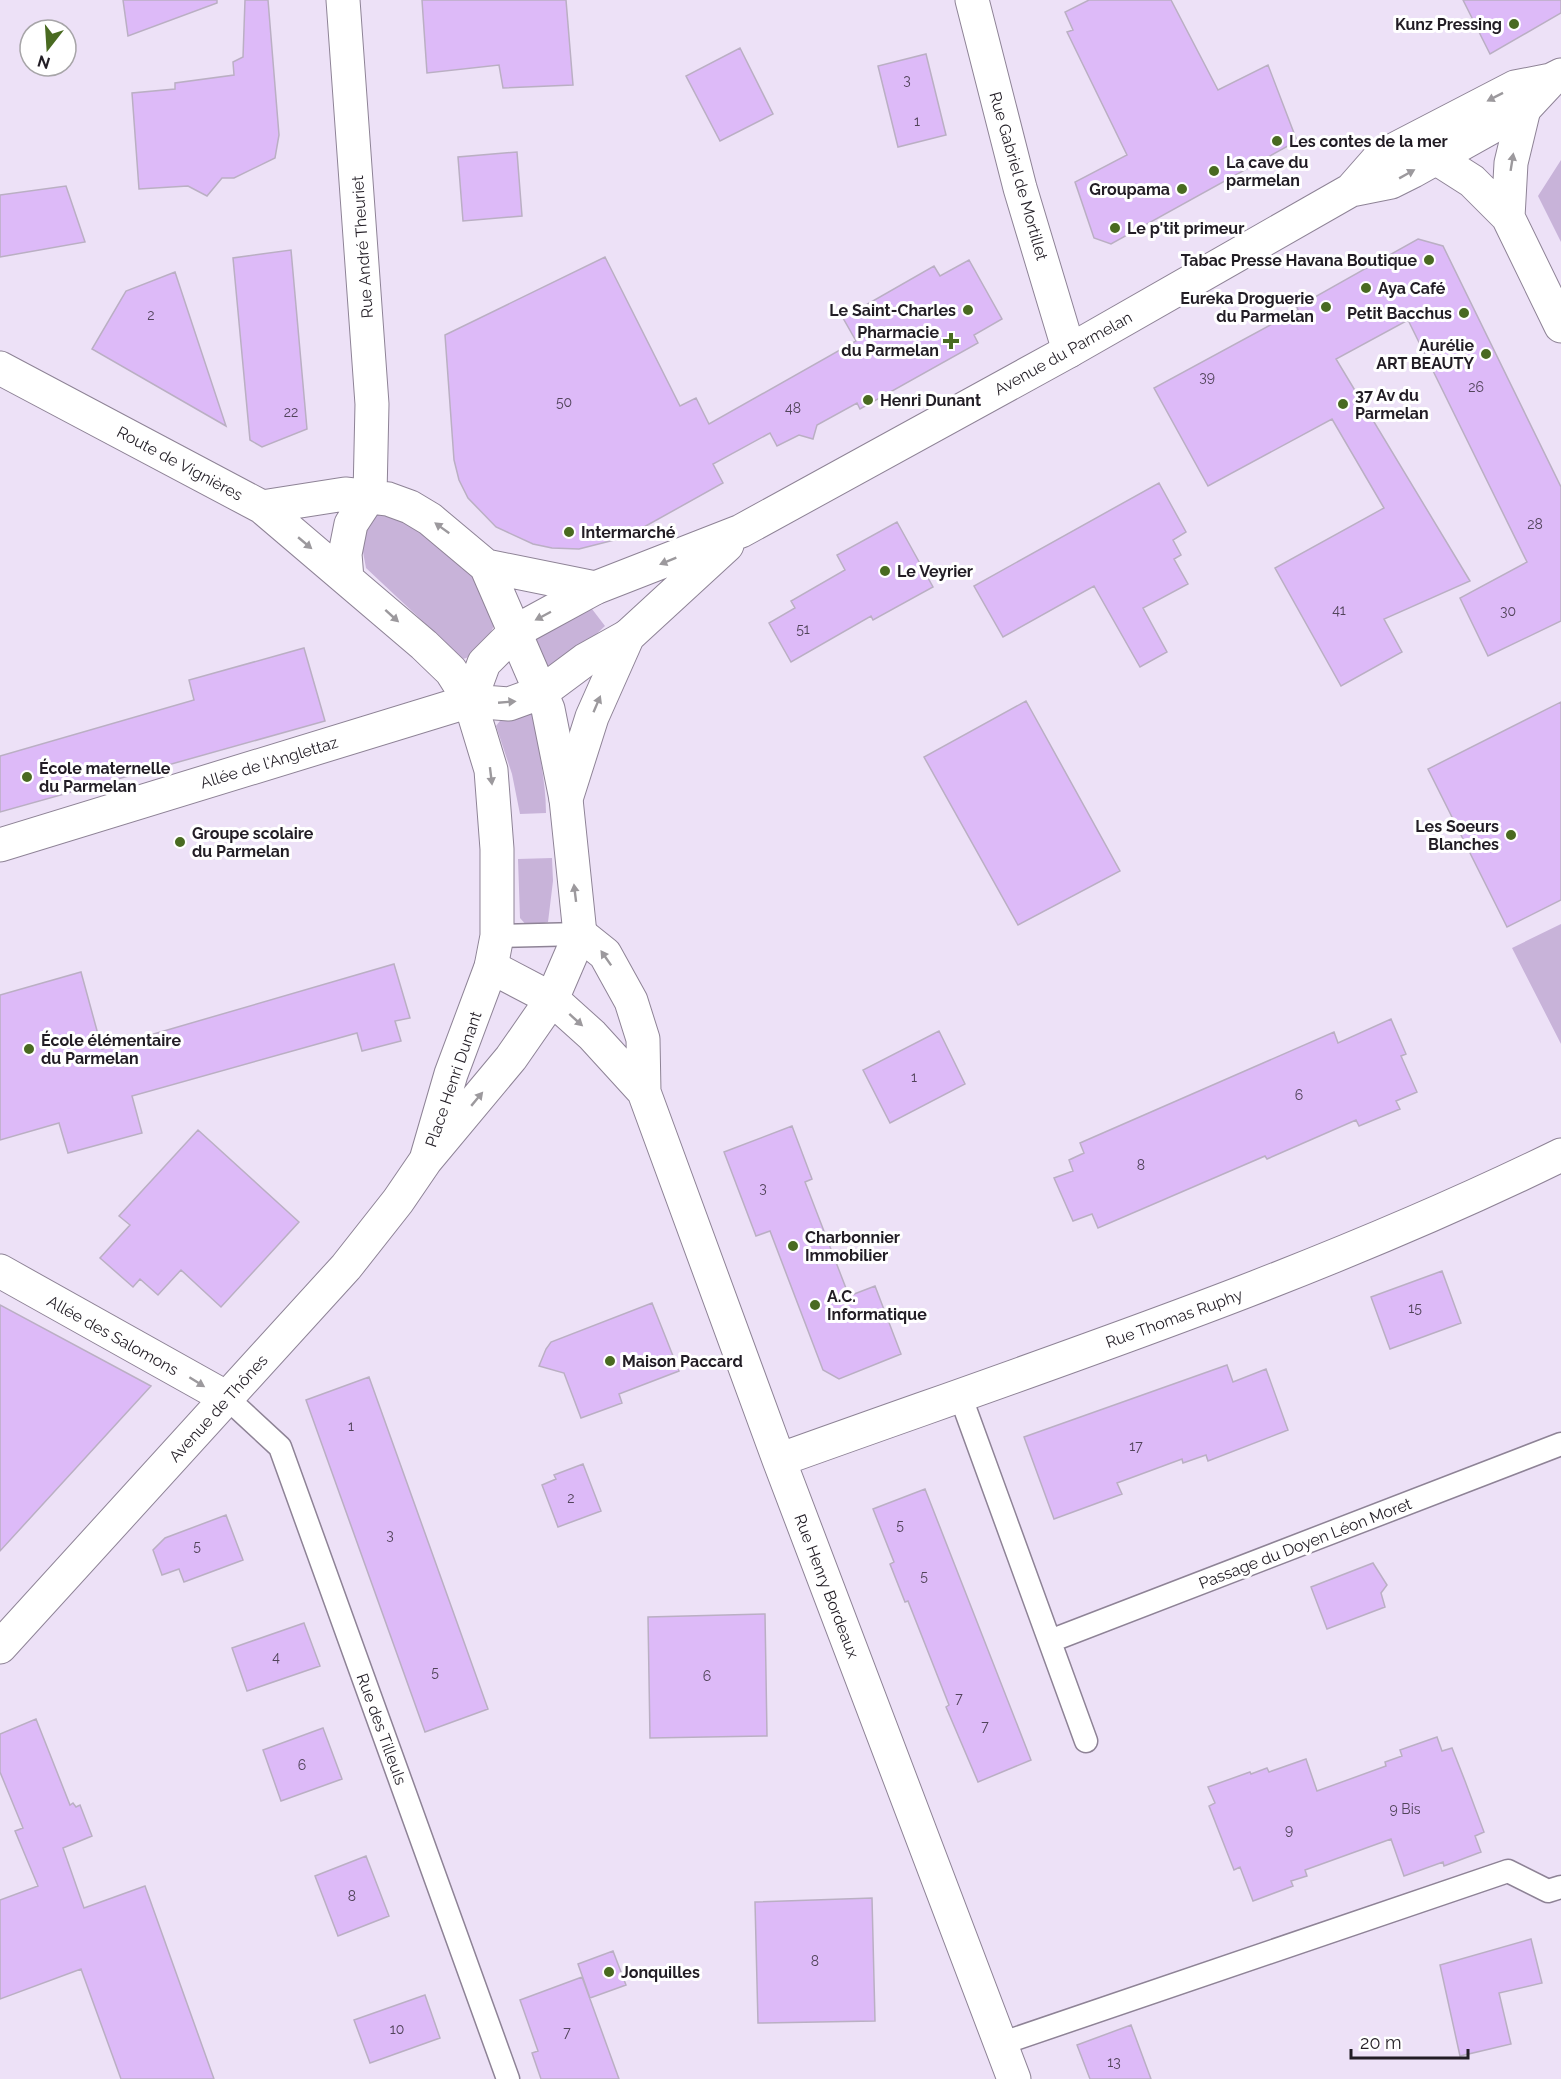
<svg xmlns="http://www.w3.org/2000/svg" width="1561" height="2079" font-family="Raleway,sans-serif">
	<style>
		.green { fill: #c8b3d9 }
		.building { fill: #ddbaf8; stroke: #baafc3; stroke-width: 1.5 }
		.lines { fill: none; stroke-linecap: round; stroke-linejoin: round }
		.service-casing { stroke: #8e8396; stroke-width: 25 }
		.pedestrian-casing { stroke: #8e8396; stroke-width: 35 }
		.minor-casing { stroke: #8e8396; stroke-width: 35 }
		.secondary-casing { stroke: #8e8396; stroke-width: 35 }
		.service { stroke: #fff; stroke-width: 22 }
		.pedestrian { stroke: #fff; stroke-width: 33 }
		.minor { stroke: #fff; stroke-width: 33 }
		.secondary { stroke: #fff; stroke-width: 33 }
		.oneway { fill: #9c999d }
		.poi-dot { fill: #496a21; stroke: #fff; stroke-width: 2 }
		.labels { text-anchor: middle; stroke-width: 6; stroke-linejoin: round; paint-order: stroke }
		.number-label { font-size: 14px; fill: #51445a }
		.poi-label { font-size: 16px; font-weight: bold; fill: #221d25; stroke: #fff; text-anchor: start }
		.street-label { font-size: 16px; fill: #221d25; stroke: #fff }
	</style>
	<rect width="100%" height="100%" fill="#ede1f7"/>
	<path class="green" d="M1561 160V242L1538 196Z
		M377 514C404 515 457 553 474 574 484 587 490 606 497 620 489 636 481 654 463 659L366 568 361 541 367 524Z
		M592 609 605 626C588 642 570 660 548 666L540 658 533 636Z
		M535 712C537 747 546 779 546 813L520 814 512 774 496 726 503 717Z
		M552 858 553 881 548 922 528 927 520 918 518 859Z
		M1561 924V1044L1512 948Z"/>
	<path class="building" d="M123 0H217V3L128 36Z
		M245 0H268L279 135 275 158 234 178H222L207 196 188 186 139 189 132 93 175 89V83L234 75 233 62 243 57Z
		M422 0H566L573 85 503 88 499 65 427 73Z
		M1089 0H1171L1218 90 1268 65 1297 141 1111 244 1094 238 1075 182 1127 155 1067 32 1073 30 1065 12Z
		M1463 0H1561V13L1490 54Z
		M740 48 773 114 720 141 686 76Z
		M926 54 946 135 898 147 878 66Z
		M517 152 522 216 463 221 458 157Z
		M66 186 85 242 0 257V195Z
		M1418 239 1443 246 1561 487V621L1488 656 1460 598 1527 562 1408 320 1336 359 1470 581 1384 619 1402 652 1341 686 1275 568 1384 508 1332 419 1208 486 1154 388 1298 310 1297 307Z
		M291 250 307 429 262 447 250 440 233 258Z
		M605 257 680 406 696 398 709 424 856 341 843 318 934 266 940 276 969 260 1002 319 974 335 978 343 860 409 857 403 817 425 813 439 799 435 777 446 770 433 713 464 723 483 626 537 579 549 552 548 533 544 496 527 468 498 459 480 454 460 445 335Z
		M175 272 226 426 92 349 126 291Z
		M1159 483 1186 532 1173 540 1181 555 1174 559 1188 584 1143 608 1167 652 1140 667 1094 586 1003 637 974 586Z
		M897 522 933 587 873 620 871 616 791 662 769 623 795 608 791 601 845 570 837 555Z
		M304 648 325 721 0 812V756L194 700 189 680Z
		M1026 701 1120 871 1018 925 924 757Z
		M1561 702V900L1507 927 1428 769Z
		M394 964 410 1018 395 1021 401 1041 362 1051 357 1033 132 1096 142 1133 68 1153 59 1123 0 1140V995L81 972 102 1049Z
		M1391 1019 1406 1054 1401 1056 1417 1092 1396 1101 1400 1109 1359 1126 1356 1120 1267 1159 1265 1156 1098 1228 1092 1214 1073 1221 1054 1178 1073 1171 1069 1160 1084 1153 1080 1143 1334 1032 1338 1043Z
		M939 1031 965 1084 890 1123 863 1070Z
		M792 1126 812 1179 805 1182 849 1296 875 1286 901 1354 839 1379 823 1370 770 1231 756 1236 724 1152Z
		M198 1130 299 1222 221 1307 181 1270 158 1295 140 1279 133 1287 100 1258 130 1225 119 1216Z
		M1442 1271 1461 1323 1390 1349 1371 1297Z
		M652 1303 679 1371 619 1394 622 1403 581 1418 564 1373 539 1366 546 1349 551 1342Z
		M0 1305 151 1386 0 1551Z
		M1227 1365 1233 1382 1266 1369 1288 1430 1208 1461 1206 1455 1183 1463 1182 1459 1117 1483 1122 1494 1054 1519 1024 1437Z
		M369 1377 488 1709 425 1732 306 1400Z
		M583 1464 601 1511 558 1527 542 1485 556 1479 554 1475Z
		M925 1489 1031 1760 978 1782 946 1707 949 1705 908 1601 905 1602 890 1564 894 1562 873 1509Z
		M226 1515 243 1560 184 1582 179 1569 162 1575 153 1550 165 1538Z
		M1373 1563 1387 1585 1381 1593 1385 1607 1327 1629 1311 1587Z
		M765 1614 767 1736 650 1738 648 1617Z
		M304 1623 320 1666 247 1691 232 1648Z
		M36 1719 70 1805 73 1803 76 1807 80 1805 92 1836 63 1848 84 1908 145 1886 214 2079H121L81 1969 0 1999V1900L38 1886 15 1831 23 1828 0 1772V1734Z
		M323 1728 342 1779 281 1801 263 1750Z
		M1437 1737 1442 1751 1452 1748 1465 1781 1484 1832 1475 1836 1481 1852 1444 1866 1443 1862 1404 1876 1391 1839 1305 1870 1307 1876 1291 1881 1293 1886 1253 1901 1240 1867 1234 1870 1209 1806 1215 1803 1208 1787 1250 1772 1251 1774 1267 1768 1269 1772 1306 1759 1317 1791 1386 1766 1385 1762 1402 1756 1400 1750Z
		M366 1856 389 1916 338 1936 315 1876Z
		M872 1898 875 2021 758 2023 755 1902Z
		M1531 1939 1542 1983 1499 1993 1511 2044 1460 2056 1440 1965Z
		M613 1951 626 1985 590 1998 578 1964Z
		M582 1977 619 2079H541L532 2053 538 2051 520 2000Z
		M425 1995 440 2038 370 2063 354 2020Z
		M1131 2025 1151 2079H1090L1077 2045Z"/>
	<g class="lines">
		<defs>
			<path id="service" d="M497 936 580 934
				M960 1395 1086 1741
				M227 1398 280 1447 508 2079
				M1050 1641 1561 1444
				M1000 2044 1508 1871 1548 1891 1561 1887"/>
			<path id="pedestrian" d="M0 845 470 701"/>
			<path id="minor" d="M343 0 372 404 370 495 351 524 345 554 347 579
				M972 0 1020 188 1069 351
				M1436 158 1472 181 1508 217 1561 326
				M1508 217 1511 163 1524 109
				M0 368 262 507 424 645 451 671 470 701 509 704 542 692 585 660 628 636
				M262 507 345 494 388 499 410 507 430 519 486 566 548 709 566 799
				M486 566 595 588
				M580 934 605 954 631 1001 643 1039 644 1092 779 1460 1014 2079
				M491 967 552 999 592 1035 644 1092
				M0 1271 227 1398
				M779 1460C1043 1365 1310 1278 1561 1155"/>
			<path id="secondary" d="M1351 190 1391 182 1413 171 1524 109 1551 80
				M426 1160 451 1074 491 967 497 936V849L491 770 470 701 484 663 515 632 529 624 595 588 741 531 1069 351 1351 190 1380 157 1515 87 1551 80 1561 75
				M0 1647 346 1267 398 1201 426 1160 511 1058 552 999 580 934 566 799 592 717 628 636 727 545"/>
		</defs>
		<use href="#service" class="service-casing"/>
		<use href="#pedestrian" class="pedestrian-casing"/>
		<use href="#minor" class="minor-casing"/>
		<use href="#secondary" class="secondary-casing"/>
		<use href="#service" class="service"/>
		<use href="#pedestrian" class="pedestrian"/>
		<use href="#minor" class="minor"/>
		<use href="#secondary" class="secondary"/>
	</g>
	<defs><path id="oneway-solid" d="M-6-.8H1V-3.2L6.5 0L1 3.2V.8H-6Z" transform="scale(1.5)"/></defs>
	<g class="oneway">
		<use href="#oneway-solid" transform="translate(1495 97) rotate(153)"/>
		<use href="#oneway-solid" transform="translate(1512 162) rotate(-81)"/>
		<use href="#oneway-solid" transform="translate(1407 174) rotate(-29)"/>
		<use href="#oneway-solid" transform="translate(442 528) rotate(-144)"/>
		<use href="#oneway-solid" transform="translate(305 543) rotate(40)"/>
		<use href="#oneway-solid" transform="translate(668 561) rotate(158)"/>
		<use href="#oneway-solid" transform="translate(392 616) rotate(42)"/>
		<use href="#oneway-solid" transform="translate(543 616) rotate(152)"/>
		<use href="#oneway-solid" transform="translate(507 702) rotate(-5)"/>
		<use href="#oneway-solid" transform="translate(597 704) rotate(-67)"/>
		<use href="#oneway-solid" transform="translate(491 776) rotate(83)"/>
		<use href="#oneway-solid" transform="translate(575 893) rotate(-97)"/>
		<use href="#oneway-solid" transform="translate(606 958) rotate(-125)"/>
		<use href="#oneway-solid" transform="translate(576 1020) rotate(42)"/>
		<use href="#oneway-solid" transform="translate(477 1099) rotate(-50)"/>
		<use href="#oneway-solid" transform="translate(197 1382) rotate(32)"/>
	</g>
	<g class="poi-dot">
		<circle cx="1514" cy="24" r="6"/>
		<circle cx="1277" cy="141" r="6"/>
		<circle cx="1214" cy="171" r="6"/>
		<circle cx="1182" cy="189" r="6"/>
		<circle cx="1115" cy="228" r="6"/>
		<circle cx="1429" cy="260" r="6"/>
		<circle cx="1366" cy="288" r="6"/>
		<circle cx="1326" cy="307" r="6"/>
		<circle cx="968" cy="310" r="6"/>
		<circle cx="1464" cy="313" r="6"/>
		<path d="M948 332h6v6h6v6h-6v6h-6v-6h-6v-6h6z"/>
		<circle cx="1486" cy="354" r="6"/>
		<circle cx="868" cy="400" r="6"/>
		<circle cx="1343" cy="404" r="6"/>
		<circle cx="569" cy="532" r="6"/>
		<circle cx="885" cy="571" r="6"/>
		<circle cx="27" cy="777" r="6"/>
		<circle cx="1511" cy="835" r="6"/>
		<circle cx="180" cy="842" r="6"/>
		<circle cx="29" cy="1049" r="6"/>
		<circle cx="793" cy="1246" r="6"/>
		<circle cx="815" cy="1305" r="6"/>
		<circle cx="610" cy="1361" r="6"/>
		<circle cx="609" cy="1972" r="6"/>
	</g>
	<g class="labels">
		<g class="number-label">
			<text x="907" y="85">3</text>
			<text x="917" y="126">1</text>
			<text x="151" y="320">2</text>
			<text x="1207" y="382">39</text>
			<text x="1476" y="392">26</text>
			<text x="564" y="407">50</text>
			<text x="793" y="413">48</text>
			<text x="291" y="417">22</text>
			<text x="1535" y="529">28</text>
			<text x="1339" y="615">41</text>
			<text x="1508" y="616">30</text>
			<text x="803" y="634">51</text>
			<text x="914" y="1082">1</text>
			<text x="1299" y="1100">6</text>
			<text x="1141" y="1170">8</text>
			<text x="763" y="1193">3</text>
			<text x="1415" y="1313">15</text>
			<text x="351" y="1431">1</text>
			<text x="1136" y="1451">17</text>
			<text x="571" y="1503">2</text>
			<text x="900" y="1530">5</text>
			<text x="390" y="1540">3</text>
			<text x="197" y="1551">5</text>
			<text x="924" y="1581">5</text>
			<text x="276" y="1662">4</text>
			<text x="435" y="1677">5</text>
			<text x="707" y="1681">6</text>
			<text x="959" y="1703">7</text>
			<text x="985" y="1731">7</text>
			<text x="302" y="1770">6</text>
			<text x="1405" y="1814">9 Bis</text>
			<text x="1289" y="1835">9</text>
			<text x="352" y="1901">8</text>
			<text x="815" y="1966">8</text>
			<text x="397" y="2034">10</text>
			<text x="567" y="2037">7</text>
			<text x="1114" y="2067">13</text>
		</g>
		<g class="poi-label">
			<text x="1502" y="30" text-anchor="end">Kunz Pressing</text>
			<text x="1289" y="147">Les contes de la mer</text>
			<text x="1226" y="168">La cave du<tspan x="1226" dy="18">parmelan</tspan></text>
			<text x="1170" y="195" text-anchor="end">Groupama</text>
			<text x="1127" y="234">Le p'tit primeur</text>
			<text x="1417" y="266" text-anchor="end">Tabac Presse Havana Boutique</text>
			<text x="1378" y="294">Aya Café</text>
			<text x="1314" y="304" text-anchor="end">Eureka Droguerie<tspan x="1314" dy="18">du Parmelan</tspan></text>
			<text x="956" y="316" text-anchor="end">Le Saint-Charles</text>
			<text x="1452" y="319" text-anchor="end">Petit Bacchus</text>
			<text x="939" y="338" text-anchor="end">Pharmacie<tspan x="939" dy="18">du Parmelan</tspan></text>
			<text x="1474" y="351" text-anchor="end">Aurélie<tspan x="1474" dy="18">ART BEAUTY</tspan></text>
			<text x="1355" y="401">37 Av du<tspan x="1355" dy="18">Parmelan</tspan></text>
			<text x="880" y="406">Henri Dunant</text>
			<text x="581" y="538">Intermarché</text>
			<text x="897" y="577">Le Veyrier</text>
			<text x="39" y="774">École maternelle<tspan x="39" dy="18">du Parmelan</tspan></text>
			<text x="1499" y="832" text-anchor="end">Les Soeurs<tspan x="1499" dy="18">Blanches</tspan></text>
			<text x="192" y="839">Groupe scolaire<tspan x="192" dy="18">du Parmelan</tspan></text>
			<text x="41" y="1046">École élémentaire<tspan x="41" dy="18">du Parmelan</tspan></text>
			<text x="805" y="1243">Charbonnier<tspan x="805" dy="18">Immobilier</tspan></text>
			<text x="827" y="1302">A.C.<tspan x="827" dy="18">Informatique</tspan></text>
			<text x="622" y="1367">Maison Paccard</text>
			<text x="621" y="1978">Jonquilles</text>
		</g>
		<g class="street-label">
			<text transform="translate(1019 176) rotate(74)" y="6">Rue Gabriel de Mortillet</text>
			<text transform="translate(362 247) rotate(-94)" y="6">Rue André Theuriet</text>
			<text transform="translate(1063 353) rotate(-29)" y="6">Avenue du Parmelan</text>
			<text transform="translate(180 463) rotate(28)" y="6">Route de Vignières</text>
			<text transform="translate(269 762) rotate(-17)" y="6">Allée de l'Anglettaz</text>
			<text transform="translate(453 1079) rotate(-71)" y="6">Place Henri Dunant</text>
			<text transform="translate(1174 1318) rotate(-20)" y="6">Rue Thomas Ruphy</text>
			<text transform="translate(113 1335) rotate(29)" y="6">Allée des Salomons</text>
			<text transform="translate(218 1408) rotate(-48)" y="6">Avenue de Thônes</text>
			<text transform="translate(1305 1543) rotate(-21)" y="6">Passage du Doyen Léon Moret</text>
			<text transform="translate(827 1586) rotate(69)" y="6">Rue Henry Bordeaux</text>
			<text transform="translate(382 1729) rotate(70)" y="6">Rue des Tilleuls</text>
		</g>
	</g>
	<g transform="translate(48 48) rotate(197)"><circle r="28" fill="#ffffff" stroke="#a7a5a8" stroke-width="1.5"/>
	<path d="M0-4.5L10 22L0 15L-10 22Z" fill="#496a21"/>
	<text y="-9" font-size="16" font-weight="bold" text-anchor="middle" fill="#221d25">N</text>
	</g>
	<path d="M1351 2049v9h117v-9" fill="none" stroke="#221d25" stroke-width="3"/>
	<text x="1360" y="2049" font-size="18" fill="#221d25" stroke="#ffffff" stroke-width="4.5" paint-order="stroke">20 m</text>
</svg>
